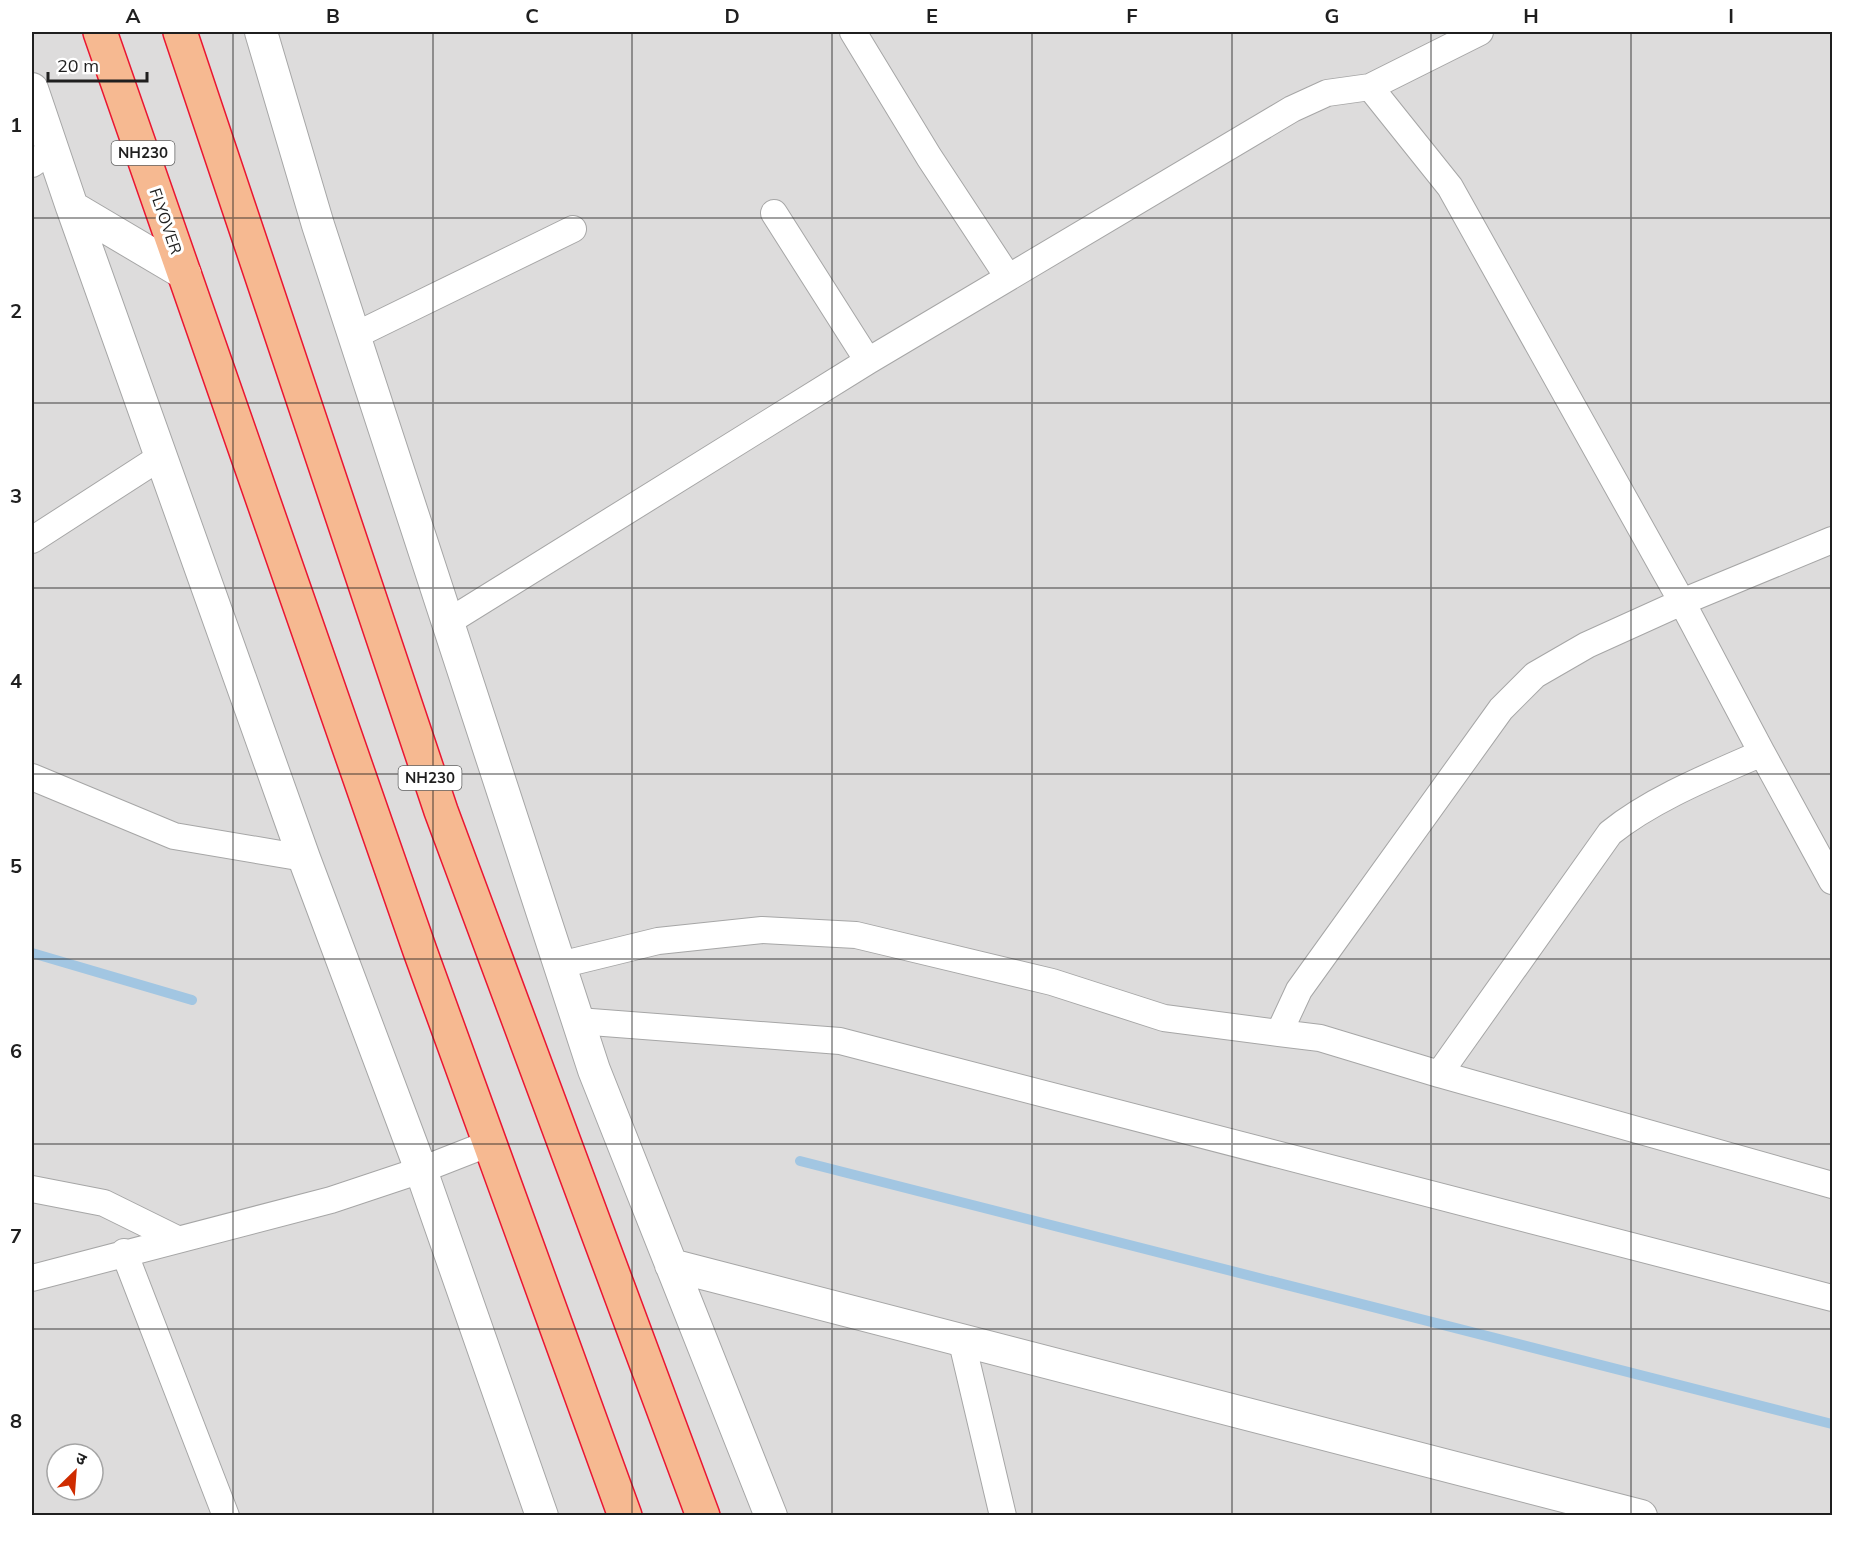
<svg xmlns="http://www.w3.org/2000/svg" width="1864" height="1547" font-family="Mulish,'Noto Sans Devanagari',sans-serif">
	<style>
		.residential { fill: #dddcdc; fill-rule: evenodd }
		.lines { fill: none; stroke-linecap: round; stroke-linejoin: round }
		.stream { stroke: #a2c6e2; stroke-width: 10 }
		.minor-casing { stroke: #a6a6a6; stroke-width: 28 }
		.tertiary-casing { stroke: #a6a6a6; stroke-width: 34 }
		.trunk-casing { stroke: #ea1632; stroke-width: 36 }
		.minor { stroke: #fff; stroke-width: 26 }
		.tertiary { stroke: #fff; stroke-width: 32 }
		.trunk { stroke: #f6b991; stroke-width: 33 }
		.grid { fill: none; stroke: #1f1f1f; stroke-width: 1.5; stroke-opacity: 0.55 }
		.labels { text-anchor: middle; stroke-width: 6; stroke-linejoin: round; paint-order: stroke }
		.shield { fill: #fff; stroke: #626262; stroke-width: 1.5 }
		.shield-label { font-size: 15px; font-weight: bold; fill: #1f1f1f }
		.street-label { font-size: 16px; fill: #1f1f1f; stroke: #fff }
		.neatline { fill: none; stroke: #1f1f1f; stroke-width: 2 }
		.grid-label { font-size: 20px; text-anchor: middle; font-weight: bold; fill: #1f1f1f }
	</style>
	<rect width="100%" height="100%" fill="#f1efe5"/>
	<path class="residential" d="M32 32H1832V1515H32ZM57 1454H93V1490H57Z"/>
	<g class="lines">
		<path class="stream" d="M32 953 192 1000
			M800 1161 1832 1424"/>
		<defs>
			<path id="minor" d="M853 32 929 157 1008 277
				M1370 87 1450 187 1682 602 1832 540
				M32 164 52 150
				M774 213 868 361
				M354 336 573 229
				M32 540 162 456
				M448 622 868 361 1292 109 1327 93 1370 87 1480 32
				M1762 753 1832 881
				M32 777 174 836 304 858
				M560 965 658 941 762 930 856 935 1052 982 1164 1018 1279 1033 1299 990 1501 709 1535 675 1587 645 1682 602 1762 753C1712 775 1652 799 1610 833L1439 1074 1320 1038 1279 1033
				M578 1021 840 1041 1832 1298
				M1439 1074 1832 1185
				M32 1189 104 1203 177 1239
				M124 1252 226 1516
				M32 1278 331 1200 421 1170 490 1143
				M961 1338 1003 1516"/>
			<path id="tertiary" d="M261 32 318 225 594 1070 771 1516
				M32 89 72 207 185 274
				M72 207 304 858 421 1170 542 1516
				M671 1265 1641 1516"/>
			<path id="trunk" d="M100 32 420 951 625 1516
				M180 32 441 811 703 1516"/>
		</defs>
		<use href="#minor" class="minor-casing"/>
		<use href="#tertiary" class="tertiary-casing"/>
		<use href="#trunk" class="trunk-casing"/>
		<use href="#minor" class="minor"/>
		<use href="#tertiary" class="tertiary"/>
		<use href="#trunk" class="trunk"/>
	</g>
	<path class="grid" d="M233 32V1516M433 32V1516M632 32V1516M832 32V1516M1032 32V1516M1232 32V1516M1431 32V1516M1631 32V1516M32 218H1832M32 403H1832M32 588H1832M32 774H1832M32 959H1832M32 1144H1832M32 1329H1832"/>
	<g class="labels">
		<g class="shield">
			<rect x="111.5" y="141" width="63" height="24" rx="4.5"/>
			<rect x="398.5" y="766" width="63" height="24" rx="4.5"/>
		</g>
		<g class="shield-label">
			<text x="143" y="158">NH230</text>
			<text x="430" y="783">NH230</text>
		</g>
		<g class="street-label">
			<text transform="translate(166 221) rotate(71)" y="6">FLYOVER</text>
		</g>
	</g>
	<rect width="1864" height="1547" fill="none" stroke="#ffffff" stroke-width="66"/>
	<g transform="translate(75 1472) rotate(25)"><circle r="28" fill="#ffffff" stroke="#a5a5a5" stroke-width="1.5"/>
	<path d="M0-4.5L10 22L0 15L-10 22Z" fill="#cf2c00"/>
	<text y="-9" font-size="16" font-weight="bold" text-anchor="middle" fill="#1f1f1f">उ</text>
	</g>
	<path d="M48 72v9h99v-9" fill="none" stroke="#1f1f1f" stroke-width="3"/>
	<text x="57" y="72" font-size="18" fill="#1f1f1f" stroke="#ffffff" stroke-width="4.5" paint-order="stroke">20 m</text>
	<rect x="33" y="33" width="1798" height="1481" class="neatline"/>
	<g class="grid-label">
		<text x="133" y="23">A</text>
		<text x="333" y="23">B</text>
		<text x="532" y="23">C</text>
		<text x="732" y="23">D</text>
		<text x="932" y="23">E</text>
		<text x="1132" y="23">F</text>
		<text x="1332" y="23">G</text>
		<text x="1531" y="23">H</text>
		<text x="1731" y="23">I</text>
		<text x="16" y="132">1</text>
		<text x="16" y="318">2</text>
		<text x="16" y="503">3</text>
		<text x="16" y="688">4</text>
		<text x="16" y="873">5</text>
		<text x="16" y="1058">6</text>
		<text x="16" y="1243">7</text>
		<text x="16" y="1428">8</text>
	</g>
</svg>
